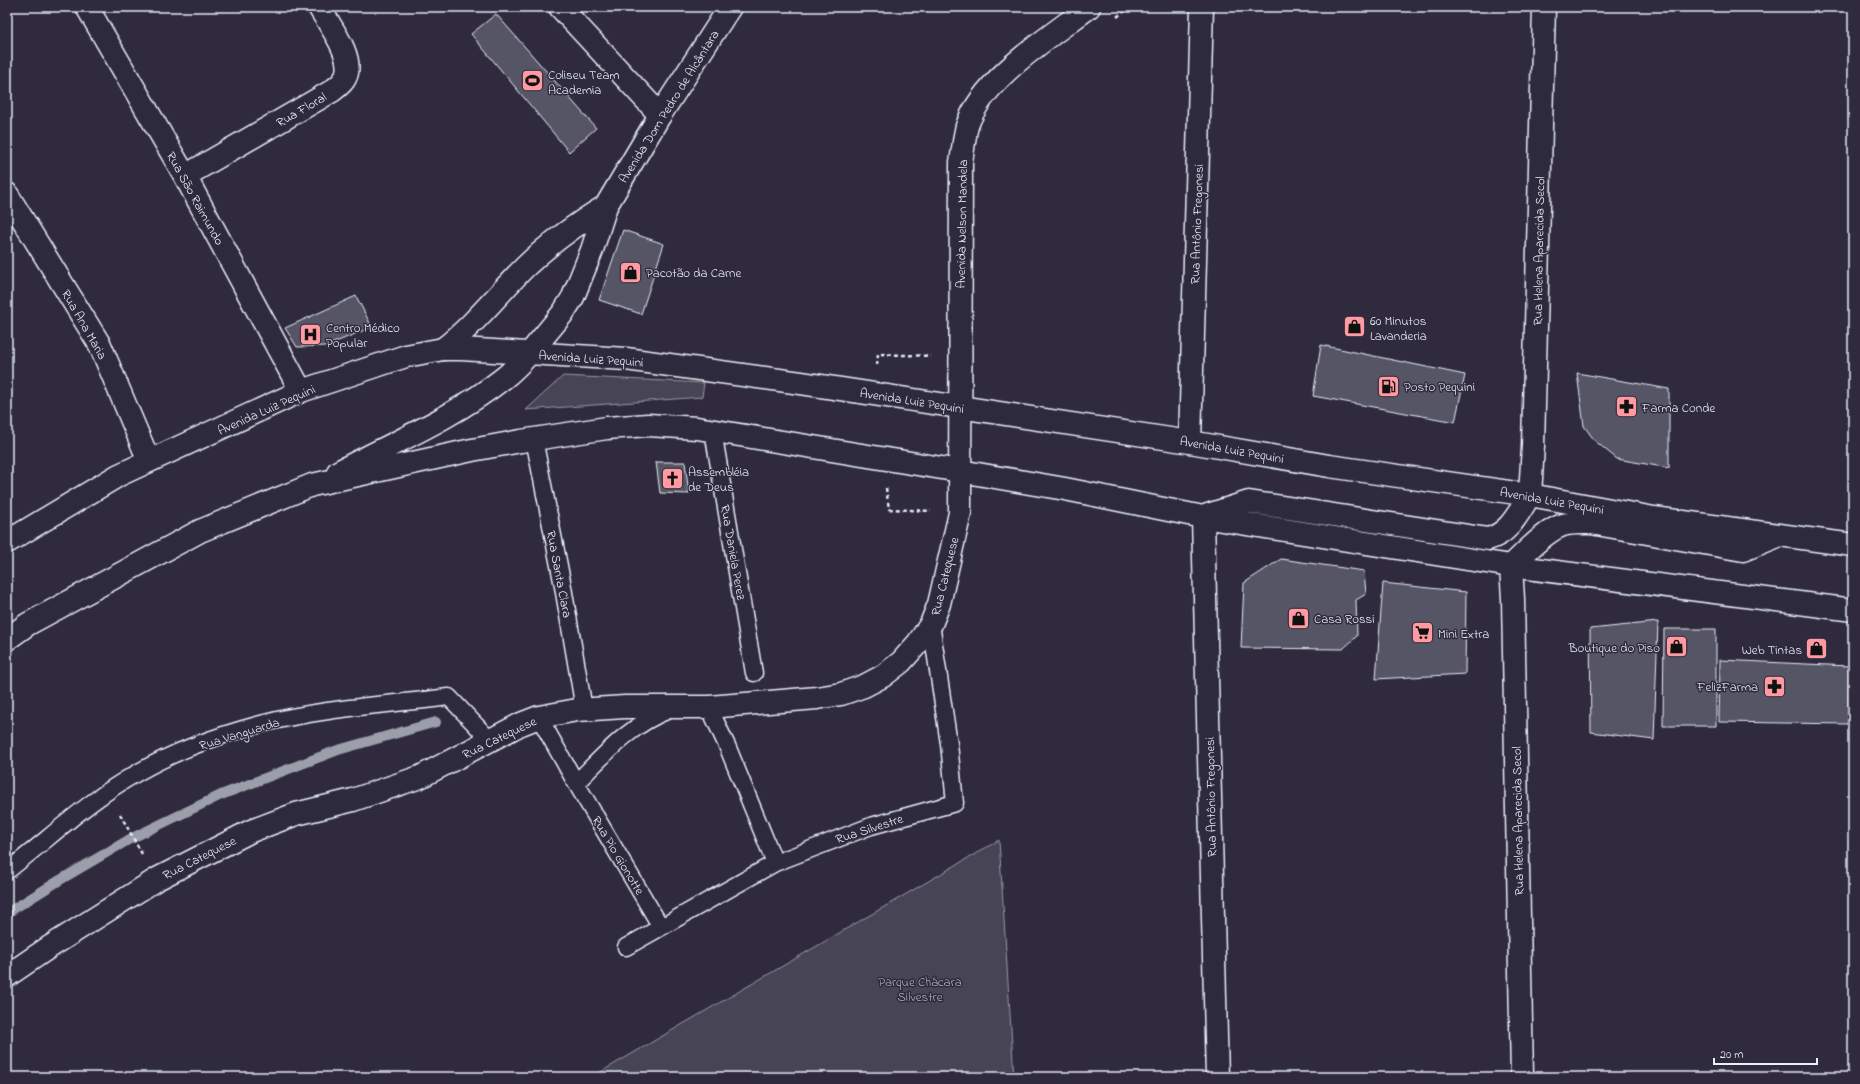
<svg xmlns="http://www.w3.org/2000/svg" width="1860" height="1084" font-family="'Indie Flower',sans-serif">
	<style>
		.green { fill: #464455; stroke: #979aa6 }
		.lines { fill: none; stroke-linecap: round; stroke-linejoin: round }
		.stream { stroke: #9c9fab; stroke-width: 10 }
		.building { fill: #575565; stroke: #e8f1f8 }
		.lane-casing { stroke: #e8f1f8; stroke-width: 19 }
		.street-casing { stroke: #e8f1f8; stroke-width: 25 }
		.secondary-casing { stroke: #e8f1f8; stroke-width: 25 }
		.primary-casing { stroke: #e8f1f8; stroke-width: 25 }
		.path { stroke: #e8f1f8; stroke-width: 2.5; stroke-dasharray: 4 3; stroke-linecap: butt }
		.lane { stroke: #2f2a3d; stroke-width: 16 }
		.street { stroke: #2f2a3d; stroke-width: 22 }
		.secondary { stroke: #2f2a3d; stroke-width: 22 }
		.primary { stroke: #2f2a3d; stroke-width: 22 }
		.labels { text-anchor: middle; stroke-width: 3; stroke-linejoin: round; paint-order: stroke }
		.poi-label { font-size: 13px; fill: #e8f1f8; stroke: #2f2a3d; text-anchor: start }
		.street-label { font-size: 13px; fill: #e8f1f8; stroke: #2f2a3d }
		.park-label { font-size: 13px; fill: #afb4bf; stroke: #2f2a3d }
	</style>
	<rect width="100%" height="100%" fill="#2f2a3d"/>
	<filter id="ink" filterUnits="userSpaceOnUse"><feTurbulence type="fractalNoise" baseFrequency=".025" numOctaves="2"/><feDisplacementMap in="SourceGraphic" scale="8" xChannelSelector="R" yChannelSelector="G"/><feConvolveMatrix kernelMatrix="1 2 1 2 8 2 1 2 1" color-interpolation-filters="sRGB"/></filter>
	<g filter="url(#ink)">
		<path class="green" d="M563 376 704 383 702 397 526 410Z
			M999 840 1014 1077H592Z"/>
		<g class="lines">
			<path class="stream" d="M7 913 60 880 130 839 221 795 338 750 436 722"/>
		</g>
		<path class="building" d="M496 14 596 128 569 152 471 34Z
			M623 230 664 244 641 314 599 300Z
			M356 296 372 327 326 346 297 347 285 328Z
			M1321 345 1465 375 1455 422 1313 396Z
			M1577 373 1669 389V468L1617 459 1595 441 1584 426Z
			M656 462H685L689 494 660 493Z
			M1281 559 1364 571 1366 594 1356 600 1357 636 1343 649 1241 648 1244 583Z
			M1383 583 1466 592 1465 674 1376 679Z
			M1658 622 1654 740 1591 732 1590 629Z
			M1664 629H1716V726H1663Z
			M1720 660 1849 666 1848 724 1719 722Z"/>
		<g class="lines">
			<defs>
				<path id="lane" d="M713 431 754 673
					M534 439 562 581 584 709
					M709 707 728 748 775 863
					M539 717 576 783 661 927
					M576 783C604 755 631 724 669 710
					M7 871C50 838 90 799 137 773 175 751 219 735 261 724 322 708 387 705 449 697L490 740
					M626 947 775 863 871 826 955 803 949 744 931 624"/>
				<path id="street" d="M87 7 185 176 301 391
					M560 7 660 115
					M185 176 332 91C336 88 343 83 345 78 356 58 329 25 319 7
					M1190 442 1202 7
					M1530 495 1533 446 1544 7
					M1203 517 1217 1077
					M7 976 48 948 157 879 251 831 296 814 353 800 420 777 521 724 539 717 577 710 625 707H709L817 698 841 694 864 686 883 676 901 662 918 643 931 624 939 604 960 513 961 162C963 151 964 137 967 126 983 78 1050 37 1089 7"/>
				<path id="secondary" d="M7 194 100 345 149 461
					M443 349C474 325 498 294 525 267 550 243 578 223 606 206
					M530 353 563 313 573 297 592 250 606 206 660 115 730 7
					M1511 566 1513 599 1522 1077"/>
				<path id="primary" d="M338 472C395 442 455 417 505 377 514 370 522 361 530 353
					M1208 515 1249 502 1488 539C1510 533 1518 513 1530 495
					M7 542 119 475 301 391 406 356 443 349H461L626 359 801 383 1190 442 1329 466 1530 495 1654 518 1853 545
					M1511 566C1524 554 1546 530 1563 525 1572 522 1582 523 1591 523L1743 550 1778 536
					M7 639 28 624 200 531 312 485 472 450 521 441 607 428 648 425 697 428 960 471 1065 489 1203 517 1511 566 1853 610"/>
			</defs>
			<use href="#lane" class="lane-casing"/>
			<use href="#street" class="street-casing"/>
			<use href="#secondary" class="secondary-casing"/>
			<use href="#primary" class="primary-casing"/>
			<path class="path" d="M1117 17 1129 7
				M877 365 878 354 931 356
				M886 488 889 509 931 511
				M120 814 142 854"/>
			<use href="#lane" class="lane"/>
			<use href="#street" class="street"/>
			<use href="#secondary" class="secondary"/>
			<use href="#primary" class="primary"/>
		</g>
	</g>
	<defs>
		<symbol id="stadium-square" viewBox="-11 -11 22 22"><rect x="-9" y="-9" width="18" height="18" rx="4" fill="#ff9aa2" stroke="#2f2a3d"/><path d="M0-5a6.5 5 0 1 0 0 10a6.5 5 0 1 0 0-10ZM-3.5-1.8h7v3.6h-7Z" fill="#111"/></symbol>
		<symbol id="shop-square" viewBox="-11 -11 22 22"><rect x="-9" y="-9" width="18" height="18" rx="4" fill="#ff9aa2" stroke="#2f2a3d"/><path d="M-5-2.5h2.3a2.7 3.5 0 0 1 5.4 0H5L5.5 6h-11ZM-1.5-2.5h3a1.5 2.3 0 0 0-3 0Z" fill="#111"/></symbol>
		<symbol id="hospital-square" viewBox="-11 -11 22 22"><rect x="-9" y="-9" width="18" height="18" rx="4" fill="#ff9aa2" stroke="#2f2a3d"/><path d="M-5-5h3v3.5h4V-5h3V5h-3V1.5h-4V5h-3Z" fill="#111"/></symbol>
		<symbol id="fuel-square" viewBox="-11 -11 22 22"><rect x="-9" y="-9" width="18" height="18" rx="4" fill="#ff9aa2" stroke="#2f2a3d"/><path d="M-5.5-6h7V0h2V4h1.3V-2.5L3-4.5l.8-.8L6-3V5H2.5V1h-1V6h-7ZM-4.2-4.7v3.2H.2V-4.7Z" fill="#111"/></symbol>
		<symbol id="pharmacy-square" viewBox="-11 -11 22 22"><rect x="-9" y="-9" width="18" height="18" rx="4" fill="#ff9aa2" stroke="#2f2a3d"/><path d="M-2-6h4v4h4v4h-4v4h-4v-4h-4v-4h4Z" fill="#111"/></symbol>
		<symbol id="church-square" viewBox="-11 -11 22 22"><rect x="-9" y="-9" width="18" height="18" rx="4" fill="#ff9aa2" stroke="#2f2a3d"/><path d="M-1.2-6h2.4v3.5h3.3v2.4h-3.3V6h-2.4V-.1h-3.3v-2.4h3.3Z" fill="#111"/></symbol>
		<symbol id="supermarket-square" viewBox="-11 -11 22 22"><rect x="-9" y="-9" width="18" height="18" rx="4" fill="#ff9aa2" stroke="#2f2a3d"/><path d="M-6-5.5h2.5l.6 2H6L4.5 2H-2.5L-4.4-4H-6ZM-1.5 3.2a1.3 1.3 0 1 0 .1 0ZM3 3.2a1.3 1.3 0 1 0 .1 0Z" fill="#111"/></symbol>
	</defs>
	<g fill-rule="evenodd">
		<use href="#stadium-square" x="520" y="68" width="25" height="25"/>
		<use href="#shop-square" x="618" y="260" width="25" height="25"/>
		<use href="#shop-square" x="1342" y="314" width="25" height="25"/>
		<use href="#hospital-square" x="298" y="322" width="25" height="25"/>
		<use href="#fuel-square" x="1376" y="374" width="25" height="25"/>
		<use href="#pharmacy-square" x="1614" y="394" width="25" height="25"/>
		<use href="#church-square" x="660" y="466" width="25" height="25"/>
		<use href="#shop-square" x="1286" y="606" width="25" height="25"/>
		<use href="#supermarket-square" x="1410" y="620" width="25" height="25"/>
		<use href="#shop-square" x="1664" y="634" width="25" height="25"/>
		<use href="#shop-square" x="1804" y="636" width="25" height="25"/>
		<use href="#pharmacy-square" x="1762" y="674" width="25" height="25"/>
	</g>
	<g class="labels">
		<g class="poi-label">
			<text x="548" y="79">Coliseu Team<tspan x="548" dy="15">Academia</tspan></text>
			<text x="646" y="277">Pacotão da Carne</text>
			<text x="1370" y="325">60 Minutos<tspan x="1370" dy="15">Lavanderia</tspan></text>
			<text x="326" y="332">Centro Médico<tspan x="326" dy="15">Popular</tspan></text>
			<text x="1404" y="391">Posto Pequini</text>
			<text x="1642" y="412">Farma Conde</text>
			<text x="688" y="476">Assembléia<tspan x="688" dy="15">de Deus</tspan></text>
			<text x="1314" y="623">Casa Rossi</text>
			<text x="1438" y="638">Mini Extra</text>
			<text x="1660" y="652" text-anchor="end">Boutique do Piso</text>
			<text x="1802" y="654" text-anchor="end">Web Tintas</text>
			<text x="1758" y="691" text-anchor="end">FelizFarma</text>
		</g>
		<g class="street-label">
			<text transform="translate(668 106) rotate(-58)" y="5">Avenida Dom Pedro de Alcântara</text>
			<text transform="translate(301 109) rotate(-30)" y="5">Rua Floral</text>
			<text transform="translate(196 198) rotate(61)" y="5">Rua São Raimundo</text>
			<text transform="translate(961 224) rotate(-89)" y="5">Avenida Nelson Mandela</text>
			<text transform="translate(1196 224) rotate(-88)" y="5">Rua Antônio Fregonesi</text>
			<text transform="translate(1538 251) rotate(-89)" y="5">Rua Helena Aparecida Secol</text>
			<text transform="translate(85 324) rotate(60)" y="5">Rua Ana Maria</text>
			<text transform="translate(591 358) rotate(4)" y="5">Avenida Luiz Pequini</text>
			<text transform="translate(912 400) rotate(9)" y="5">Avenida Luiz Pequini</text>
			<text transform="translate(266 409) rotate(-24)" y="5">Avenida Luiz Pequini</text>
			<text transform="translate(1232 449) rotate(10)" y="5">Avenida Luiz Pequini</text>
			<text transform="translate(1552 500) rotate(10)" y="5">Avenida Luiz Pequini</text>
			<text transform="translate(734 552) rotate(80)" y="5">Rua Daniela Perez</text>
			<text transform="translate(560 574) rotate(79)" y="5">Rua Santa Clara</text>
			<text transform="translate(944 576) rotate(-76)" y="5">Rua Catequese</text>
			<text transform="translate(239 733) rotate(-17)" y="5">Rua Vanguarda</text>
			<text transform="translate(499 737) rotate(-26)" y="5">Rua Catequese</text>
			<text transform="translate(1210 797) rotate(-91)" y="5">Rua Antônio Fregonesi</text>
			<text transform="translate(1517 821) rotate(-91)" y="5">Rua Helena Aparecida Secol</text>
			<text transform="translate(869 828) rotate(-18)" y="5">Rua Silvestre</text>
			<text transform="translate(619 855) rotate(59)" y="5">Rua Pio Gionotte</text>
			<text transform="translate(199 857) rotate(-27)" y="5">Rua Catequese</text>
		</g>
		<g class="park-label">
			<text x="920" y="986">Parque Chácara<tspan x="920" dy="15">Silvestre</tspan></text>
		</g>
	</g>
	<rect width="1860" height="1084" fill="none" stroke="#2f2a3d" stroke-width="24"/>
	<rect x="12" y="12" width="1836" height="1060" fill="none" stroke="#e8f1f8" stroke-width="1.5" filter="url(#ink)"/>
	<path d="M1714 1058v6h103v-6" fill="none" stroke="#e8f1f8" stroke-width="2"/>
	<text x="1720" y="1058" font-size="12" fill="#e8f1f8" stroke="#2f2a3d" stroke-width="3" paint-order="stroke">20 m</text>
</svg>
